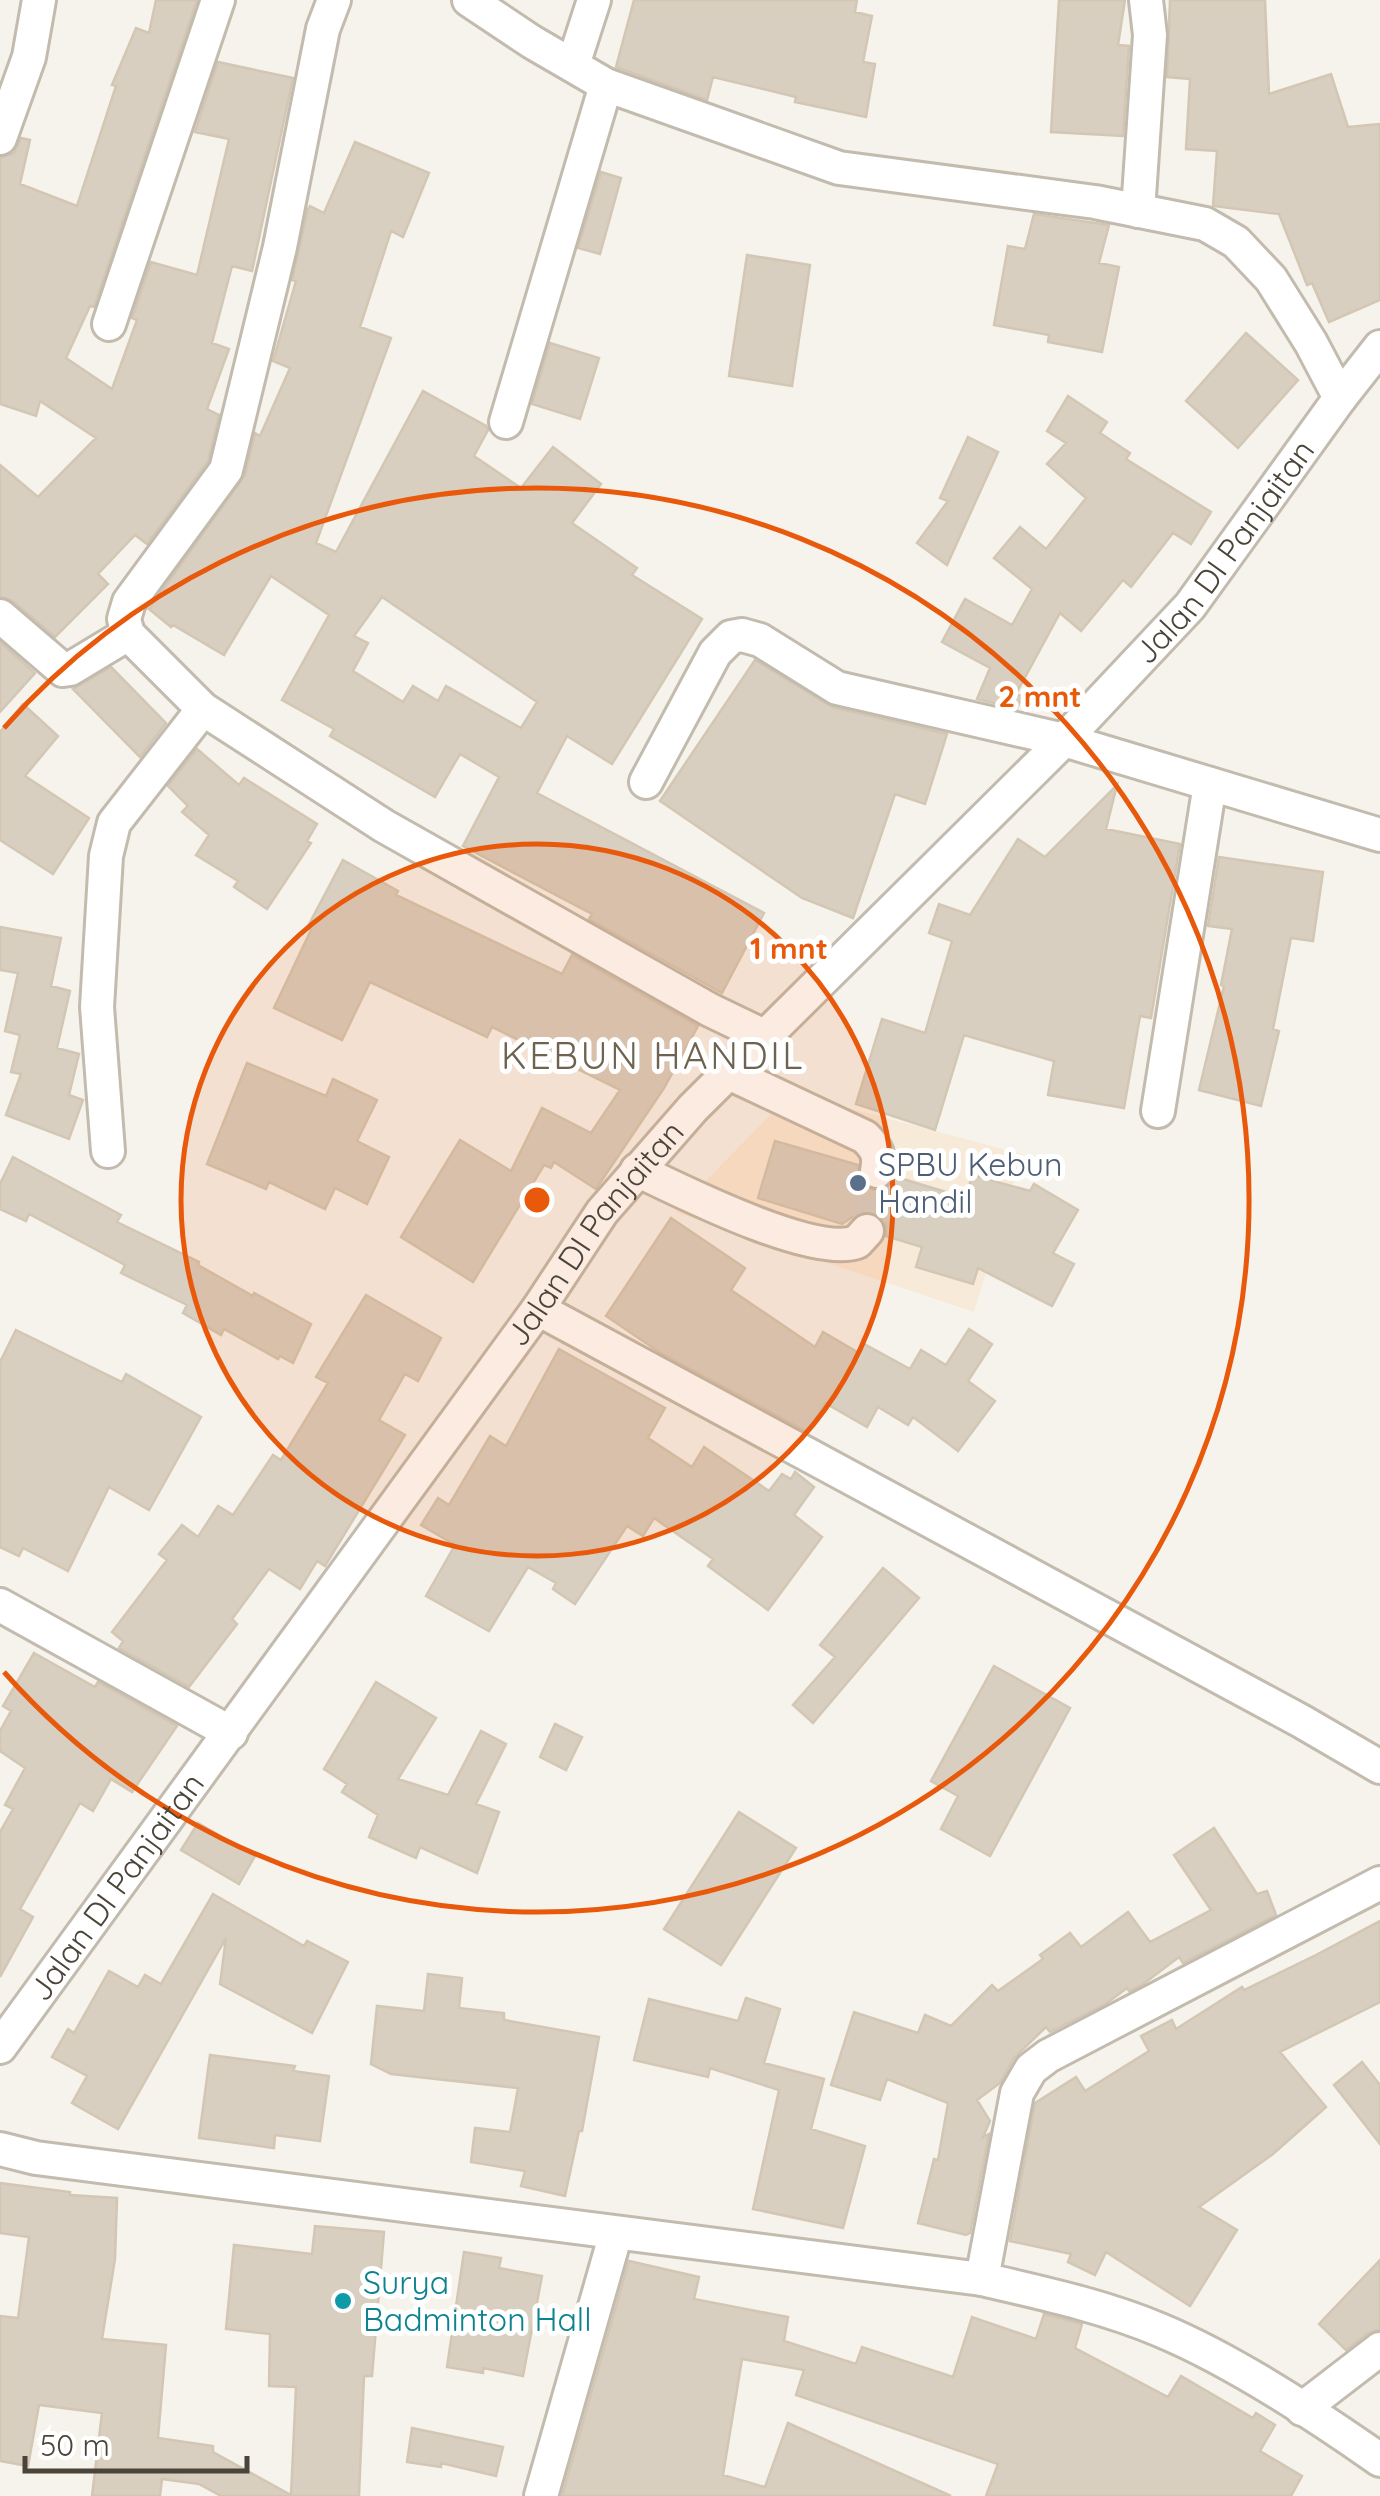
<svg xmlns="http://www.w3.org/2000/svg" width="1380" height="2496" font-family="Quicksand,sans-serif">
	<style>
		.commercial { fill: #f7ead8 }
		.building { fill: #d8cfc1; stroke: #d3c7b4; stroke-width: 2.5; fill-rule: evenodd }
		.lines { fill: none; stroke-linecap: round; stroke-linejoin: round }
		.minor-tunnel { stroke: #d4d0c8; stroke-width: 32; stroke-dasharray: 32 16; stroke-linecap: butt }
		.minor-casing { stroke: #c2bbae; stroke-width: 38 }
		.minor { stroke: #fff; stroke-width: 32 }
		.ring { fill: none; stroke: #e8590c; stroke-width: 5 }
		.service-dot { fill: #5c6f8a; stroke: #fff; stroke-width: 4 }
		.culture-dot { fill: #0f9aa8; stroke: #fff; stroke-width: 4 }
		.labels { text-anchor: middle; stroke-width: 10; stroke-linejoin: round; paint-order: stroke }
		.street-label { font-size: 32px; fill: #4b4439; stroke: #fff }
		.service-label { font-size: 32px; fill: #4e5e75; stroke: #fff; text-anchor: start }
		.culture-label { font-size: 32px; fill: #0d838f; stroke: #fff; text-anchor: start }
		.quarter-label { font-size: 38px; letter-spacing: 2.5px; fill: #6e6250; stroke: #fff }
		.centre { fill: #e8590c; stroke: #fff; stroke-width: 5 }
		.ring-label { font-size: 30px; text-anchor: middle; font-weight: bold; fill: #e8590c; stroke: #fff; stroke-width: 10; stroke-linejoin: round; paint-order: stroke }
	</style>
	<rect width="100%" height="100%" fill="#f6f3ec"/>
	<path class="commercial" d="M792 1093 1022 1154 974 1312 675 1212Z"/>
	<path class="building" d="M156 0H197L94 307 90 306 66 358 112 389 137 320 132 318 151 262 197 275 229 139 195 132 218 62 293 78 252 271 232 266 212 343 229 349 207 409 219 415 208 461 147 544 135 535 98 574 108 584 55 637 13 601 0 596V465L38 497 96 438 40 401 36 416 0 404V158L14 153 21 138 30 140 20 184 77 206 116 86 112 85 136 28 149 33Z
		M634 0H857L855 12 872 16 863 62 875 64 866 117 795 102 796 97 713 77 707 100 616 67Z
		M1059 0H1125L1118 45 1129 46 1123 136 1051 132Z
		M1170 0H1265L1269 94 1331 74 1348 127 1380 124V300L1329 322 1312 283 1307 285 1279 214 1213 206 1217 151 1186 149 1190 79 1167 77Z
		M355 142 429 173 403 237 391 231 360 327 391 338 316 543 336 552 423 391 486 426 488 430 474 456 521 488 553 447 601 484 572 523 637 568 632 575 702 619 612 764 567 736 537 793 764 913 722 993 589 919 592 914 463 846 499 777 460 754 435 797 330 736 334 729 282 700 329 615 271 576 224 655 173 625 171 627 149 609 245 475 255 433 260 436 290 368 273 361 296 281 292 280 308 209 310 206 324 213ZM382 597 537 702 521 728 446 686 438 701 413 686 403 702 353 671 368 643 354 636Z
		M601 172 621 178 600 254 578 248Z
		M1034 214 1109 225 1099 263 1119 267 1102 352 1048 342 1049 335 994 325 1008 246 1025 249Z
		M747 255 810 265 792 386 729 376Z
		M1246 333 1298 380 1238 448 1186 401Z
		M550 343 599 358 580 419 532 404Z
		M1068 396 1107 422 1100 433 1130 453 1126 459 1211 512 1191 544 1173 533 1131 587 1123 580 1081 631 1060 613 1016 694 1022 696 1017 709 977 699 990 668 942 642 965 599 1012 625 1032 589 994 558 1020 527 1046 549 1086 498 1047 464 1066 443 1047 431Z
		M968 437 998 452 947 565 917 543 948 501 940 498Z
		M0 642 35 673 0 712Z
		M755 660 832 707 947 734 925 804 895 794 853 918 802 898 660 801Z
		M111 667 166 723 140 757 73 689Z
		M23 704 58 736 25 776 89 818 53 874 0 840V732Z
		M197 749 239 785 244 778 317 824 307 841 311 843 267 909 234 887 238 881 196 855 209 835 182 812 188 806 168 786Z
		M1117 785 1106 829 1180 844 1151 1018 1140 1016 1124 1108 1048 1095 1054 1061 964 1035 935 1130 856 1104 882 1019 925 1033 952 941 929 933 939 904 970 915 1018 839 1045 857Z
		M1219 857 1323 872 1313 941 1291 938 1273 1029 1279 1031 1261 1106 1199 1090 1224 986 1221 985 1232 929 1208 926Z
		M343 860 398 891 396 895 562 974 572 955 698 1026 664 1088 596 1189 554 1162 551 1168 544 1165 473 1282 401 1237 460 1140 511 1171 542 1108 591 1133 620 1090 492 1027 487 1037 370 982 342 1040 274 1008 311 930 307 928Z
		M0 927 61 938 51 986 70 991 57 1048 79 1054 69 1095 83 1100 69 1139 6 1115 21 1074 11 1072 20 1035 5 1031 18 973 0 970Z
		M247 1063 326 1096 333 1079 377 1100 357 1141 389 1157 367 1204 335 1188 325 1209 269 1182 266 1189 207 1164Z
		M775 1141 858 1165 859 1179 873 1190 885 1189 896 1177 966 1198 972 1175 1030 1191 1034 1184 1078 1210 1053 1253 1074 1264 1052 1306 978 1268 973 1284 916 1267 922 1247 886 1236V1224L872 1212H860L842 1224 758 1198Z
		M13 1157 121 1215 117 1222 199 1262 198 1265 253 1296 254 1293 311 1324 293 1363 280 1356 278 1359 224 1329 221 1335 183 1313 187 1305 121 1273 125 1265 29 1214 26 1221 0 1209V1184Z
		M671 1218 745 1268 731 1290 815 1347 823 1332 859 1353 864 1344 910 1369 921 1350 946 1365 969 1329 992 1344 968 1381 995 1401 958 1451 913 1417 908 1425 878 1407 867 1427 825 1403 808 1432 659 1352 606 1316Z
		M366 1295 441 1338 418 1381 405 1374 379 1420 405 1435 325 1566 317 1561 300 1589 269 1569 232 1619 237 1624 189 1687 119 1648 123 1641 112 1632 167 1560 159 1554 182 1525 198 1537 218 1506 233 1515 273 1455 281 1460 328 1383 316 1377Z
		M16 1330 122 1382 126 1374 201 1417 149 1510 109 1487 68 1571 23 1548 19 1556 0 1547V1362Z
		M559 1349 665 1408 648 1438 692 1467 704 1447 769 1491 782 1474 791 1479 795 1472 814 1487 794 1515 822 1537 768 1610 708 1566 713 1559 654 1518 643 1536 627 1526 575 1604 553 1589 556 1583 528 1567 489 1631 426 1596 455 1545 421 1525 438 1498 449 1505 490 1436 506 1446Z
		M883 1568 919 1598 813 1723 793 1705 835 1657 820 1645Z
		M34 1653 95 1687 98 1682 177 1726 132 1792 111 1779 93 1811 80 1803 20 1909 33 1917 0 1977V1832L13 1809 5 1805 25 1768 0 1751V1731L11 1711 3 1706Z
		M994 1666 1070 1708 990 1856 941 1829 958 1796 931 1781Z
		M376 1682 436 1718 398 1779 448 1795 481 1731 506 1744 476 1804 499 1812 477 1873 420 1847 416 1858 369 1837 378 1815 342 1792 347 1784 324 1769Z
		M555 1724 582 1737 566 1770 540 1757Z
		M739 1812 796 1848 721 1965 664 1929Z
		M198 1823 255 1856 239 1884 181 1850Z
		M1214 1828 1257 1894 1267 1891 1276 1915 1183 1963 1179 1957 1142 1985 1129 1991 1127 1988 1107 2003 1050 2032 1046 2027 1014 2058 1000 2083 977 2100 990 2121 983 2137 989 2134 970 2233 966 2235 918 2223 934 2159 938 2160 948 2103 887 2079 880 2100 831 2085 854 2012 918 2033 925 2015 951 2026 992 1985 998 1991 1043 1959 1040 1955 1070 1933 1081 1947 1128 1912 1150 1942 1211 1910 1174 1855Z
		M213 1894 304 1946 307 1941 348 1962 312 2033 220 1984 226 1938 118 2129 72 2103 87 2076 52 2057 68 2029 74 2033 109 1971 138 1987 145 1975 161 1984Z
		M1380 1921V2002L1280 2052 1326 2107 1273 2154 1199 2207 1237 2230 1190 2306 1106 2252 1095 2275 1068 2262 1071 2254 1010 2241 1035 2103 1076 2077 1085 2091 1149 2051 1141 2036 1172 2020 1176 2029 1242 1987 1244 1990 1316 1955Z
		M428 1974 462 1978 459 2008 504 2013V2020L599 2037 582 2131H579L565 2196 521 2186 525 2171 471 2162 475 2128 510 2132 518 2088 391 2074 371 2064 377 2006 424 2011Z
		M746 1998 780 2009 764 2063 824 2079 811 2129 865 2146 843 2228 753 2209 779 2090 710 2068 708 2077 634 2060 649 1999 738 2021Z
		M210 2055 295 2066 293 2071 329 2076 320 2141 275 2135 274 2148 199 2138Z
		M1362 2062 1380 2085V2144L1334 2085Z
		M0 2183 70 2192V2195L117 2198 115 2259 102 2339 166 2345 158 2438 213 2446V2452L291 2495 296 2387 269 2386 270 2334 226 2329 234 2245 312 2254 315 2226 384 2232 372 2376H364L359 2496H221L199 2484 162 2479 160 2496H92L102 2413 39 2405 28 2466 0 2461V2316L18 2318 29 2237 0 2233Z
		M464 2252 501 2258 499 2268 542 2276 523 2376 483 2368V2373L447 2367Z
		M1380 2260V2329L1368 2333 1346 2350 1319 2324Z
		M629 2261 699 2277 694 2299 788 2317 784 2341 856 2364 862 2347 953 2377 972 2317 1036 2339 1044 2314 1082 2324 1075 2348 1168 2397 1181 2376 1253 2418 1256 2413 1275 2425 1260 2451 1302 2476 1291 2496H986L998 2464 796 2395 804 2370 742 2359 723 2475 765 2487 788 2423 951 2496H562Z
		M412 2428 503 2447 496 2476 441 2463V2467L407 2462Z"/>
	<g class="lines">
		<path class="minor-tunnel" d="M867 1231 877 1171"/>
		<defs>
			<g id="minor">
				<path d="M334 0 323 29 280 247 226 470 129 602 124 619 128 634 203 709 384 826 710 1010 764 1036"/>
				<path d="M469 0 532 42 606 85 839 168 1095 202 1205 224 1236 242 1271 279 1311 343 1340 398"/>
				<path d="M573 65 594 0"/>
				<path d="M0 138 29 57 39 0"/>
				<path d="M1138 211 1150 35 1146 0"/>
				<path d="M109 324 218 0"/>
				<path d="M506 422 606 85"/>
				<path d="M0 616 63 670 70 669 128 634"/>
				<path d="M646 782 715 653 731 637 742 635 760 640 837 688 1064 740 1380 835"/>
				<path d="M729 1073 865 1137C877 1149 880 1155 877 1171"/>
				<path d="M1158 1111 1210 784"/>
				<path d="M108 1151 97 1007 106 856 114 823 203 709"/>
				<path d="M637 1170C681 1191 813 1258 857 1242L867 1231"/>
				<path d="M538 1309 1301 1721 1380 1767"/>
				<path d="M0 1605 231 1733"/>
				<path id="s1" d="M0 2047 538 1309 602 1212 693 1108 1064 740 1190 606 1340 398 1380 347"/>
				<path d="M0 2149 36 2158 982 2279C1042 2293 1103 2306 1160 2330 1232 2360 1316 2415 1380 2460"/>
				<path d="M982 2279 1017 2093 1031 2069 1048 2056 1380 1883"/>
				<path d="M1302 2409 1380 2349"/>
				<path d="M541 2496 616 2233"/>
			</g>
		</defs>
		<use href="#minor" class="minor-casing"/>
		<use href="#minor" class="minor"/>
	</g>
	<circle cx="537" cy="1200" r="356" fill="#e8590c" fill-opacity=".12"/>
	<g class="ring">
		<circle cx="537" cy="1200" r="356"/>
		<path d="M4 728A712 712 0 1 1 4 1672"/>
	</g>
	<circle class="service-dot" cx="858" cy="1183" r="10"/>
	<circle class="culture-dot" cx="343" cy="2301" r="10"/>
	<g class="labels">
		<g class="street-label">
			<text dy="11" stroke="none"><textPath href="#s1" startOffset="1938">Jalan DI Panjaitan</textPath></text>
			<text dy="11" stroke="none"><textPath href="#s1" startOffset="1008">Jalan DI Panjaitan</textPath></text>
			<text dy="11" stroke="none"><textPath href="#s1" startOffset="198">Jalan DI Panjaitan</textPath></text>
		</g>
		<g class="service-label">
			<text x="878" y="1176">SPBU Kebun<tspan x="878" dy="37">Handil</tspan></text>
		</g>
		<g class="culture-label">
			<text x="363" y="2294">Surya<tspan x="363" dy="37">Badminton Hall</tspan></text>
		</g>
		<g class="quarter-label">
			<text x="653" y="1069">KEBUN HANDIL</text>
		</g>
	</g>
	<circle cx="537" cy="1200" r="15" class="centre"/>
	<g class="ring-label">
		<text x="1040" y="707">2 mnt</text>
		<text x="789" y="959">1 mnt</text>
	</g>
	<path d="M25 2456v15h222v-15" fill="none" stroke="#4b4439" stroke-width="5"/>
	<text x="40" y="2456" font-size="30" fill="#4b4439" stroke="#ffffff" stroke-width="8" paint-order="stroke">50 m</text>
</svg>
